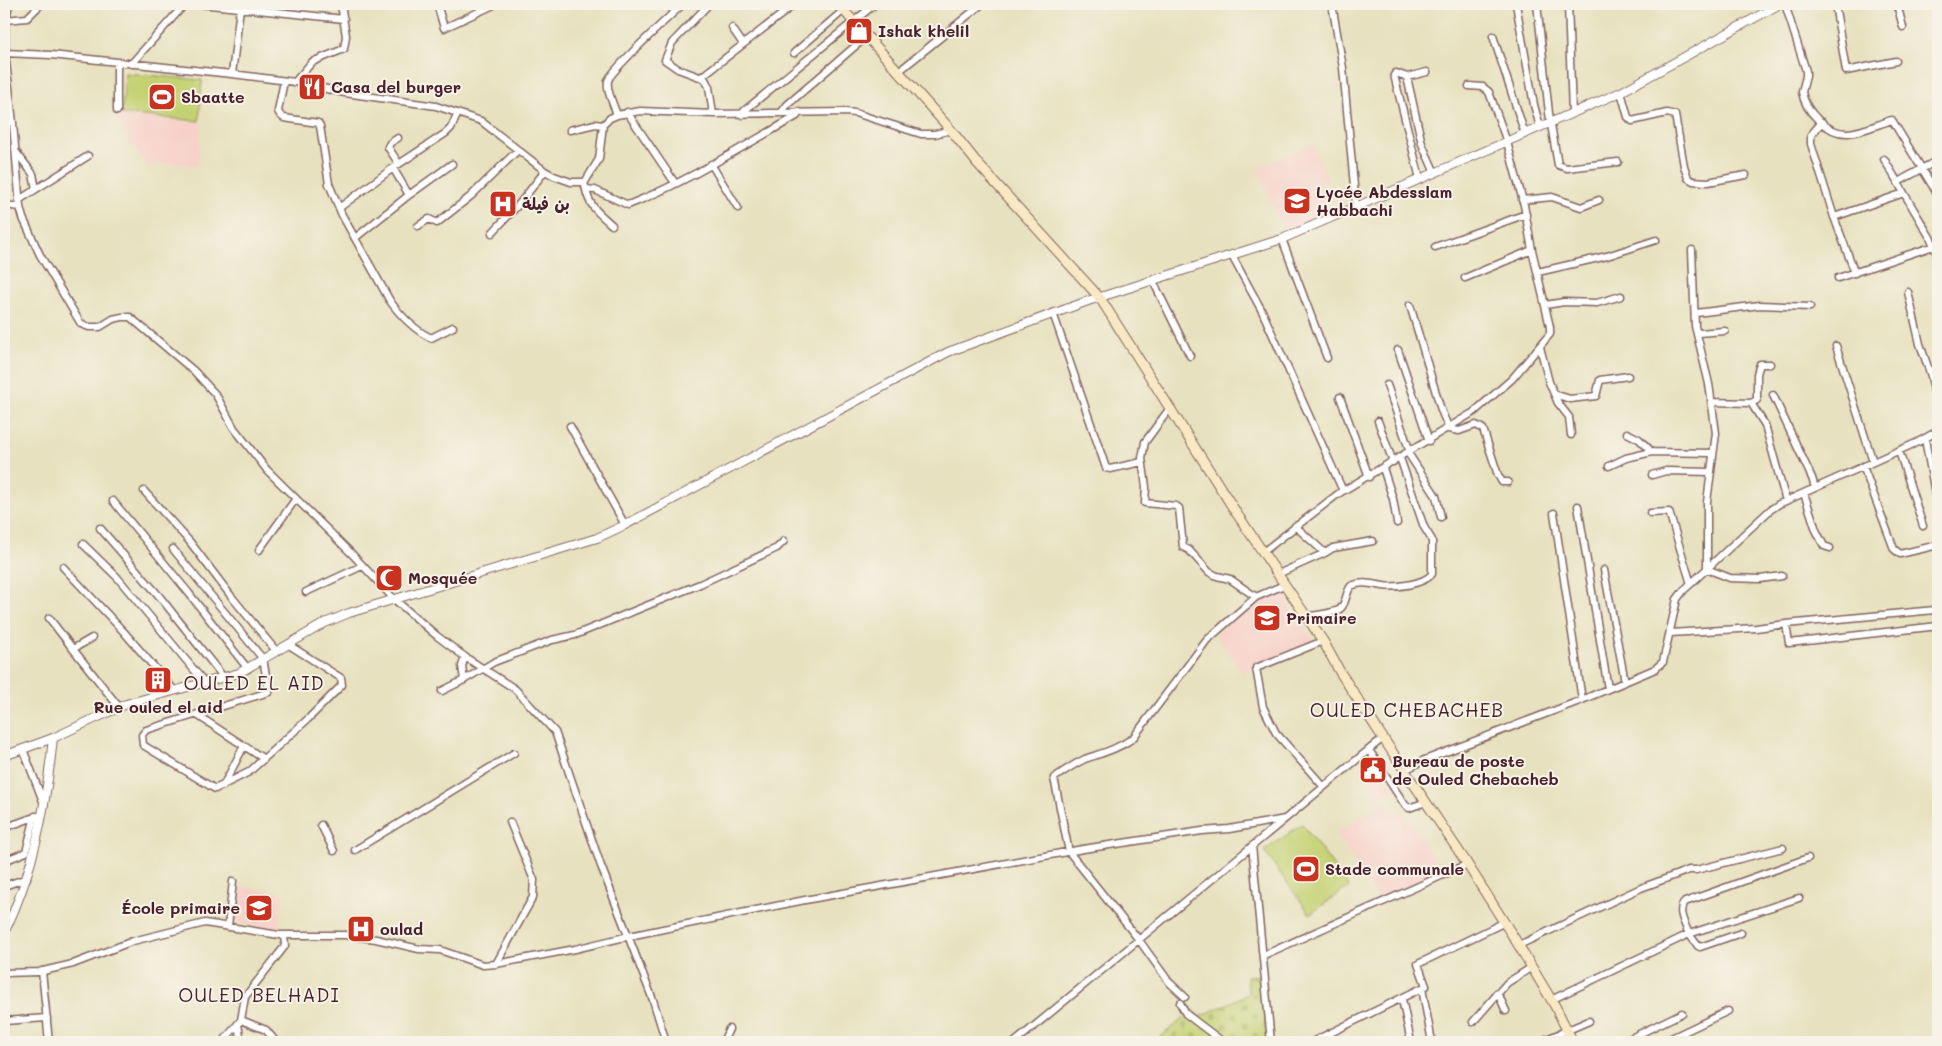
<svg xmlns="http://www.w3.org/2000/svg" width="1942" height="1046" font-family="Mali,'Playpen Sans Arabic',sans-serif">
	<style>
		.built { fill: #f7d1c9 }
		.grass { fill: #c4d172; stroke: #87784e }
		.cemetery { fill: url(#cemetery-stones); stroke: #87784e }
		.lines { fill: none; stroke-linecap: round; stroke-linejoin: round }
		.minor-casing { stroke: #81635f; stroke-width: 9 }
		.tertiary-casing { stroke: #81635f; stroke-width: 10 }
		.secondary-casing { stroke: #81635f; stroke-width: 11 }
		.minor { stroke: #fff; stroke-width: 6 }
		.tertiary { stroke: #fff; stroke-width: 8 }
		.secondary { stroke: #f8e8c3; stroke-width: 9 }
		.labels { text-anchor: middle; stroke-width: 4; stroke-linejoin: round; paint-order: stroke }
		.poi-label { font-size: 16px; font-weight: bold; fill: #4a1f2b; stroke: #f7f3e8; text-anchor: start }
		.quarter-label { font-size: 19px; letter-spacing: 1px; fill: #4a1f2b; stroke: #f7f3e8 }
	</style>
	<defs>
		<pattern id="cemetery-stones" width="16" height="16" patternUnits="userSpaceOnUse" patternTransform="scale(1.25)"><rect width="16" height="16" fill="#c4d172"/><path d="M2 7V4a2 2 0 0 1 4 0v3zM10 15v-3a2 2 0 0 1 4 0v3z" fill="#aab363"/></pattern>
	</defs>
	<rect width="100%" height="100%" fill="#f7f3e8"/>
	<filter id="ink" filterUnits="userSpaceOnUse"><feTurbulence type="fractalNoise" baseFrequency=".02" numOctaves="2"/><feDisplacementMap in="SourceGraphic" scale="10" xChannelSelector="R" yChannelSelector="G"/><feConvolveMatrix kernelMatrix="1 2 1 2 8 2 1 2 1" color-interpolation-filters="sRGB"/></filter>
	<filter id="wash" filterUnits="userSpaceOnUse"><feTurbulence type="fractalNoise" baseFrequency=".0096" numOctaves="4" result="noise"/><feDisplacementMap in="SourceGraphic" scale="20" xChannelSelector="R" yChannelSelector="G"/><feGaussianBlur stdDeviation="1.12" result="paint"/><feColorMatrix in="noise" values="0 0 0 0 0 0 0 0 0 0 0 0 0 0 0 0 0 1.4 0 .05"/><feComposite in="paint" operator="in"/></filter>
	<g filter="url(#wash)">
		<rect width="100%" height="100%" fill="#e8e1bf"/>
		<path class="built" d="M113 114 202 123 198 166 161 163 147 166Z
			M1313 144 1329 181 1316 184 1330 217 1286 236 1257 168Z
			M1282 592 1315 643 1243 672 1216 635 1256 597Z
			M1383 772 1394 789 1378 799 1368 781Z
			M1385 801 1393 814 1401 809 1441 869 1379 900 1336 833Z
			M241 887 283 893 278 929 236 923Z"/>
		<path class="grass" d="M125 73 202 80 199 121 122 114Z
			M1302 824 1349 887 1310 914 1264 851Z"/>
		<path class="cemetery" d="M1261 975 1267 1042H1154L1194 1010 1199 1017 1248 994 1247 976Z"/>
	</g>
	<g filter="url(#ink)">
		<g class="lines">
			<defs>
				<path id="minor" d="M9 4 5 24V53L13 123 20 207 23 218 40 255 81 324 89 327H100L113 319 122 317H130L194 371 216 395 234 428 267 470 351 553 394 599 437 636 465 657 515 689 555 732 601 866 653 1000 666 1042
					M201 4 344 19
					M437 4 444 28 496 4
					M709 4 672 43 665 60 678 69 705 79 709 87 713 114
					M1332 4 1343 68 1356 207
					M1516 4 1534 105 1540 127
					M1537 4 1549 113 1558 165 1567 168 1618 162
					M1568 4 1572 113
					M1785 4 1806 71V76L1802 92C1805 111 1827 134 1848 133 1863 132 1878 124 1892 120L1938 195
					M1835 4 1846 71 1896 61
					M1897 4 1903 27
					M4 18 5 20 27 18 41 4
					M732 28 743 44
					M1493 36 1525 134
					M4 53 51 55 232 74 295 82 345 93 436 106 481 121 545 171 554 176 571 182H585L599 159 603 125 610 118 617 115 640 111 713 114 845 112 855 113 921 134H935L951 130
					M794 53 844 10
					M117 62V111
					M131 64 185 4
					M898 72 982 4
					M232 74 240 8
					M701 77 795 4
					M1407 77 1422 144 1435 173
					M284 81 278 111 280 115 284 118 318 123 320 126 329 184 342 215 390 301C400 315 415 330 431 338L453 327
					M295 82 312 62 344 49 346 36 341 4
					M1621 92 1628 117 1632 121 1667 113 1675 115 1684 166 1688 178 1693 181 1708 182 1746 175
					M627 112 675 183
					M781 113 787 105 867 36
					M617 115C614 105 606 91 608 81 610 71 672 14 683 4
					M742 115 744 111 875 4
					M1822 122 1811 135V144L1834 217 1855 273
					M570 130 595 124 603 125
					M398 138 390 143 388 147 399 164
					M16 152 33 174 36 189
					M1884 159 1931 239 1938 256
					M711 164 738 208
					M1420 179 1394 75 1396 73 1407 77 1427 72
					M1898 182 1938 160
					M585 186C589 206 596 211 612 225
					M586 189 595 190 628 205C687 182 742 147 797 116L799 112
					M409 195 393 168 446 133 451 128 458 113
					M19 200 88 156
					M1522 200 1552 197 1581 207 1599 200
					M4 205 20 207
					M339 208 393 168
					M1834 217 1904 193
					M418 226 429 219 437 223 471 196 518 150
					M492 233 520 203 545 171
					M355 238 409 195 452 164
					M1282 239 1327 358
					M1435 247 1526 214
					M1692 250 1695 326 1709 384 1716 433 1707 502V569L1730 578 1760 579 1782 576
					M1232 256 1262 311 1343 491
					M1538 272 1607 256 1656 240
					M1465 278 1532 250
					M1838 278 1934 246
					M1153 281 1190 356
					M1908 292 1920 344 1931 376 1938 410
					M1410 305 1441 410 1449 429 1459 431 1476 425 1483 429 1498 475 1502 482H1508
					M1545 305 1564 302 1597 303 1621 296
					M1053 313 1106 468 1110 469 1142 462
					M1696 313 1760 305 1810 307
					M1698 333 1725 331
					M1836 346 1873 462
					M1540 347 1549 382 1558 403 1569 417 1571 435
					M1398 350 1429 441
					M1387 385 1410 452
					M1554 394 1570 399 1596 396 1600 380 1628 376
					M1773 395 1812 478 1815 488
					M1340 397 1369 477
					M1711 402 1751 403 1757 400V374L1760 364H1770
					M1751 403 1765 425 1786 501
					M1170 408 1145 442 1142 458 1146 487 1145 503 1176 506 1179 508 1183 547 1189 550 1209 572 1217 576 1230 579 1256 597
					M1378 421 1393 462
					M570 426 625 525
					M1627 433 1639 439 1652 452 1713 453
					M1925 439 1938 510
					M1899 451 1923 526
					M1408 453 1436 496 1441 517
					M1609 466 1626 458 1652 452
					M1863 466 1894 549 1900 554 1938 545
					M1383 468 1393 499 1397 523
					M1652 475 1666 471 1711 472
					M144 491 190 542 231 596 277 652
					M1804 493 1816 530 1824 546 1830 548
					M113 501 188 592 248 669
					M1578 506 1608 689
					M1554 513 1582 700
					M1650 513 1669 512 1691 584
					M100 528 160 597 224 678
					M83 544 117 577 205 683
					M173 549 263 659 269 692 146 730 142 735 143 745 215 789 249 772 308 719 342 685 341 678 289 645
					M259 550 295 500
					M1263 552 1338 494 1474 412 1512 379 1550 334V327L1532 250 1524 205 1507 142 1489 92 1483 87 1469 86
					M1325 553 1333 548 1373 541
					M63 567 124 632 174 690
					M1604 570 1625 682
					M1278 574 1325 553 1295 526
					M306 592 362 566
					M1306 617C1314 615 1337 613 1341 608 1346 603 1346 592 1351 586 1362 581 1371 584 1383 586 1396 588 1424 584 1432 574V540L1424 527 1400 458
					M49 618 73 649 92 638
					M1786 624 1935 610
					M1670 633 1756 628 1786 624 1789 643 1938 626
					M1323 641 1256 668 1263 707 1276 733 1324 787
					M73 649 119 707
					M464 680 462 666 465 657
					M442 691 464 680 494 662 552 640 575 635 700 584 777 548 784 541
					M197 715 264 759
					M23 749 44 804
					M1369 750 1405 805 1409 808 1426 802
					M1405 770 1422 761 1582 700 1655 669 1663 662 1677 599 1684 590 1770 510 1779 504 1918 442 1938 431
					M223 786 244 746
					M321 825 334 851
					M4 828 37 816
					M1252 846 1271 1042
					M355 850 514 753
					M4 861 26 852 35 816
					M4 886 27 878
					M228 926 233 881
					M1741 933 1700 947 1698 946 1689 934 1799 898
					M1519 945 1641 888 1689 870H1696L1783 848
					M1264 955 1468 864
					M496 964 533 897 534 880 510 822
					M42 971 49 1042
					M4 973 39 972 73 964 133 941 205 923 279 935H345L376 939 419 949 440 950 483 965 496 964 575 949 629 936 805 900 1083 849 1202 831 1229 829 1285 819
					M1422 988 1432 1042
					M1496 994 1500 998 1506 1011
					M1185 997 1169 982 1139 940 1069 852 1054 778C1064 771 1074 764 1085 759 1102 753 1118 749 1133 738L1207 640 1256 597 1284 585
					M1402 999 1411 1042
					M1551 1000 1689 934C1685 924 1676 910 1685 902L1808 858
					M1180 1003 1186 1014 1223 1042
					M4 1021 47 1018
					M1473 1022 1507 983 1532 967
					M238 1024 241 1042
					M223 1042 241 1020
					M276 1042 266 1030 241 1020 245 997 285 946 284 935
					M723 1042 729 1029
					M1015 1042 1383 738
					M1312 1042 1426 986 1418 964 1503 923
					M1540 1042 1589 1021
					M1623 1042 1682 1013
					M1663 1042 1728 1011"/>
				<path id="tertiary" d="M4 756 53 738 126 704 239 673 325 623 349 613 597 538 625 525 948 352 1088 301 1282 239 1621 92 1780 4
					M4 933C34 872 46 806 53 738"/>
				<path id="secondary" d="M838 4 951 130 978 164 1100 298 1237 514 1323 641 1340 672 1383 738 1464 859 1516 941 1555 1006 1573 1042"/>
			</defs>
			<use href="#minor" class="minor-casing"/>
			<use href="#tertiary" class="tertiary-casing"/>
			<use href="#secondary" class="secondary-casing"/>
			<use href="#minor" class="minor"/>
			<use href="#tertiary" class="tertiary"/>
			<use href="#secondary" class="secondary"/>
		</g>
	</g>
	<defs>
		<symbol id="shop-square" viewBox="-11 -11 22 22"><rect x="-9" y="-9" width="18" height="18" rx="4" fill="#c8321e" stroke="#f7f3e8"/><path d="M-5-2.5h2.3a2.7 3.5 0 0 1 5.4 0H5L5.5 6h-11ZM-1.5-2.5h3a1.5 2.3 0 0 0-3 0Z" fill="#fff"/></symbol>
		<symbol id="restaurant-square" viewBox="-11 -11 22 22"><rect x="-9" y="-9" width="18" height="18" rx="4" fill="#c8321e" stroke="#f7f3e8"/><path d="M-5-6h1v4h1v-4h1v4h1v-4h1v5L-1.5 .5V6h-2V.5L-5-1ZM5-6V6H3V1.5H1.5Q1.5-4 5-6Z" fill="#fff"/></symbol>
		<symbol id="stadium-square" viewBox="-11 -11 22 22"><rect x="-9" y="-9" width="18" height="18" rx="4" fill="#c8321e" stroke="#f7f3e8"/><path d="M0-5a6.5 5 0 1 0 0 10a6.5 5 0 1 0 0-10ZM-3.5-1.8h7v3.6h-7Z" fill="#fff"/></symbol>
		<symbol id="school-square" viewBox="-11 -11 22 22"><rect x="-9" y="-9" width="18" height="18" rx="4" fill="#c8321e" stroke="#f7f3e8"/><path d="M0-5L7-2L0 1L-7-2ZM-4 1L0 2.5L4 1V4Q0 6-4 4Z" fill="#fff"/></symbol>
		<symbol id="hospital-square" viewBox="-11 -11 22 22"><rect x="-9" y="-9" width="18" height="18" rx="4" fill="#c8321e" stroke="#f7f3e8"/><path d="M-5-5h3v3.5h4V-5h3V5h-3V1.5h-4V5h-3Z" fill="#fff"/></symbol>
		<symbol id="mosque-square" viewBox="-11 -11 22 22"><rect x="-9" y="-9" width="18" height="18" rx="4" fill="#c8321e" stroke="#f7f3e8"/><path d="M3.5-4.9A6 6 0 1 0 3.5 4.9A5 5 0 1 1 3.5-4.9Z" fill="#fff"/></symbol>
		<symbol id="building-square" viewBox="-11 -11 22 22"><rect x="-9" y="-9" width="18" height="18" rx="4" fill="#c8321e" stroke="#f7f3e8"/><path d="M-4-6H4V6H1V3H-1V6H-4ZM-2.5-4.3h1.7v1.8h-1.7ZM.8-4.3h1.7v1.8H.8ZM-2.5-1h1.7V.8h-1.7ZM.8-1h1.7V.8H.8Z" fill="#fff"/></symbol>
		<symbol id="civic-square" viewBox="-11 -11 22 22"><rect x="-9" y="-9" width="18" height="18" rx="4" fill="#c8321e" stroke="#f7f3e8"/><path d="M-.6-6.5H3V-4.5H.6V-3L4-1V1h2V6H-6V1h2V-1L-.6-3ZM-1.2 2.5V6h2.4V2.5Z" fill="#fff"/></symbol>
	</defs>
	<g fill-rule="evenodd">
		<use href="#shop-square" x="843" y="15" width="32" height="32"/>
		<use href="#restaurant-square" x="296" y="71" width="32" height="32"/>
		<use href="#stadium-square" x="146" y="81" width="32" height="32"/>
		<use href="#school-square" x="1281" y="185" width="32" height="32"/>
		<use href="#hospital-square" x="487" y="188" width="32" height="32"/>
		<use href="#mosque-square" x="373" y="562" width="32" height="32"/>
		<use href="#school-square" x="1251" y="602" width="32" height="32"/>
		<use href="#building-square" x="142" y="664" width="32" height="32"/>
		<use href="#civic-square" x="1357" y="754" width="32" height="32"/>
		<use href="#stadium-square" x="1290" y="853" width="32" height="32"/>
		<use href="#school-square" x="243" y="892" width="32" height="32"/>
		<use href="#hospital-square" x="345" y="913" width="32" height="32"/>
	</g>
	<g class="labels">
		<g class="poi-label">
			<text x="878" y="37">Ishak khelil</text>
			<text x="331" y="93">Casa del burger</text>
			<text x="181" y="103">Sbaatte</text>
			<text x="1316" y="198">Lycée Abdesslam<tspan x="1316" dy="18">Habbachi</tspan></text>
			<text x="522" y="210">بن فيلة</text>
			<text x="408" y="584">Mosquée</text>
			<text x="1286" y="624">Primaire</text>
			<text x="158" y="713" text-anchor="middle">Rue ouled el aid</text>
			<text x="1392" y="767">Bureau de poste<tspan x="1392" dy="18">de Ouled Chebacheb</tspan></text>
			<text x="1325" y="875">Stade communale</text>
			<text x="240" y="914" text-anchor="end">École primaire</text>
			<text x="380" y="935">oulad</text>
		</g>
		<g class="quarter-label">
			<text x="254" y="690">OULED EL AID</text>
			<text x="1407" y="717">OULED CHEBACHEB</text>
			<text x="259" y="1002">OULED BELHADI</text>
		</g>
	</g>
	<rect width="1942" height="1046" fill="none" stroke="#f7f3e8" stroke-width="20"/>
</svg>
